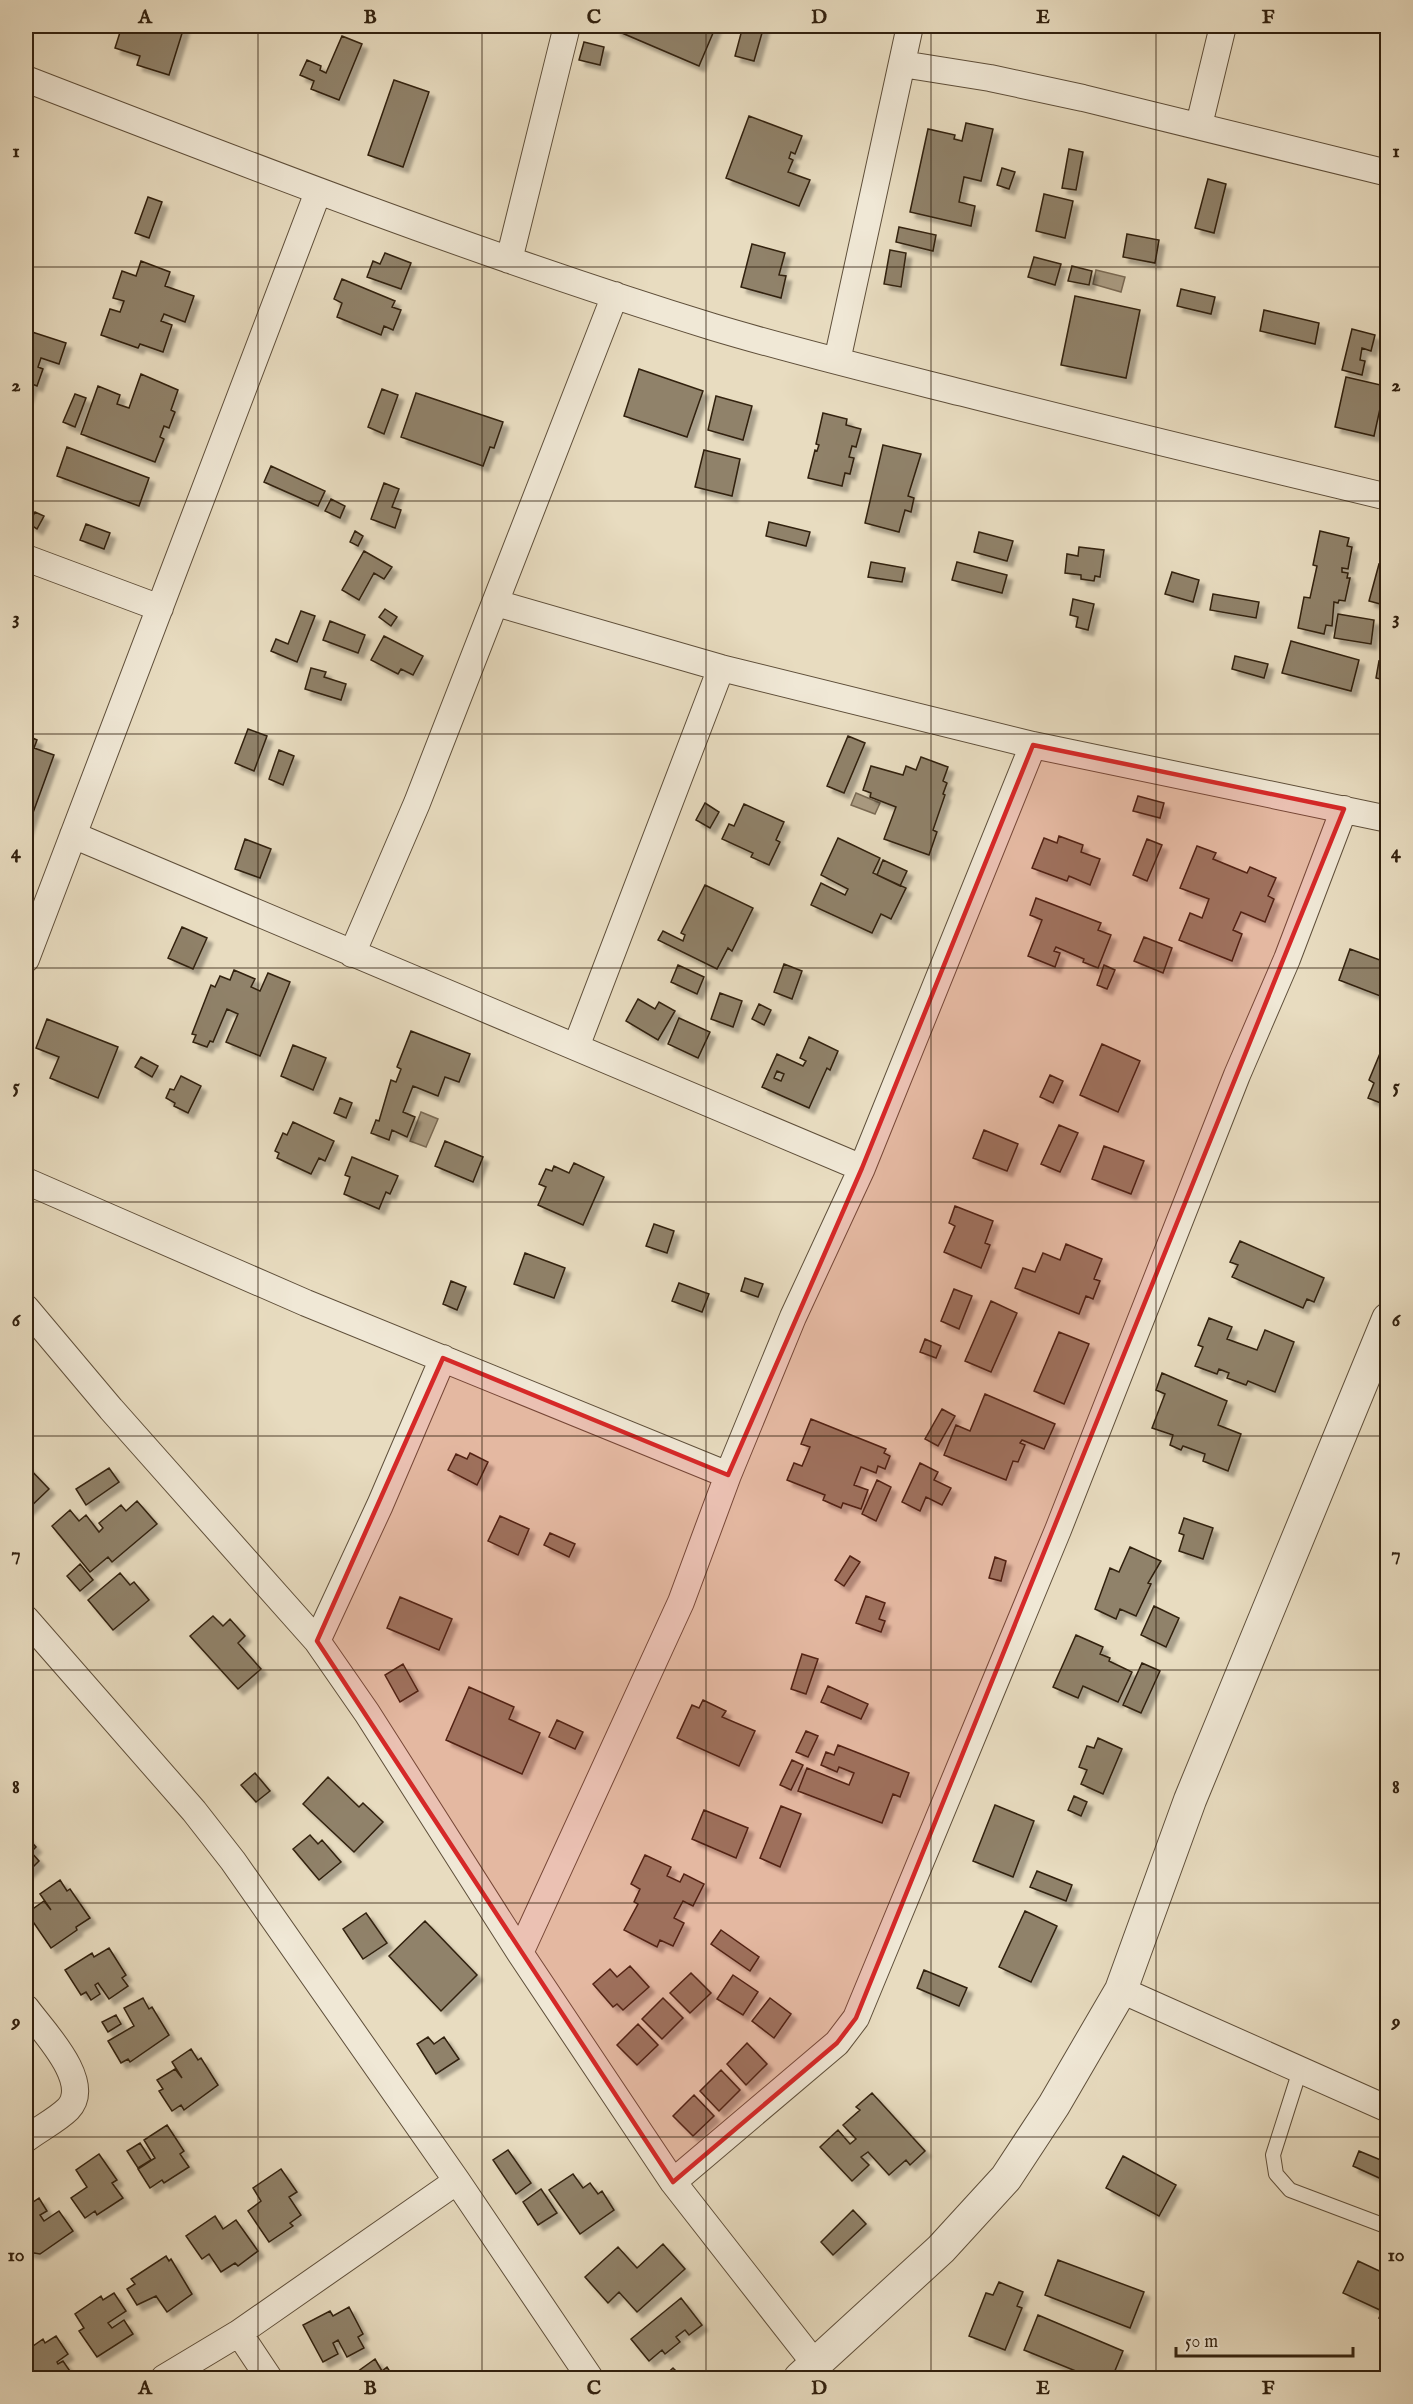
<svg xmlns="http://www.w3.org/2000/svg" width="1413" height="2404" font-family="'IM FELL English',serif">
	<style>
		.water { fill: #aa9c83; stroke: #7a6a54; stroke-width: 1.5 }
		.building { fill: #90826b; stroke: #31200e; stroke-width: 1.5; fill-rule: evenodd; filter: url(#shadow) }
		.lines { fill: none; stroke-linecap: round; stroke-linejoin: round }
		.service-casing { stroke: #5f4f3a; stroke-width: 16 }
		.minor-casing { stroke: #5f4f3a; stroke-width: 28 }
		.tertiary-casing { stroke: #5f4f3a; stroke-width: 34 }
		.service { stroke: #f0e8d6; stroke-width: 14 }
		.minor { stroke: #f0e8d6; stroke-width: 26 }
		.tertiary { stroke: #f0e8d6; stroke-width: 32 }
		.marked { fill: #d62828; fill-opacity: 0.2; stroke: #d62828; stroke-width: 4.5; stroke-linejoin: round }
		.grid { fill: none; stroke: #31200e; stroke-width: 1.5; stroke-opacity: 0.55 }
		.neatline { fill: none; stroke: #31200e; stroke-width: 2 }
		.grid-label { font-size: 20px; text-anchor: middle; font-weight: bold; fill: #31200e }
	</style>
	<defs>
		<filter id="shadow"><feDropShadow dx="5.5" dy="5.5" stdDeviation="1.5" flood-color="#0004"/></filter>
	</defs>
	<rect width="100%" height="100%" fill="#e8dcc0"/>
	<filter id="stains"><feTurbulence type="fractalNoise" baseFrequency=".00333" numOctaves="4"/><feColorMatrix values="0 0 0 0 .2 0 0 0 0 .09 0 0 0 0 .02 0 0 0 .5 -.17"/></filter>
	<radialGradient id="worn" r=".72"><stop offset=".6" stop-color="#630" stop-opacity="0"/><stop offset="1" stop-color="#630" stop-opacity=".3"/></radialGradient>
	<path class="water" d="M1096 270 1125 277 1121 292 1093 284Z
		M856 793 880 803 875 814 851 805Z
		M421 1112 438 1119 426 1147 410 1141Z"/>
	<path class="building" d="M122 26 184 27 169 75 137 65 140 56 115 48Z
		M617 26H716L699 66 615 30Z
		M743 26H764L754 61 735 56Z
		M342 36 362 44 339 100 311 89 314 81 300 75 307 60 321 66 320 70 326 73Z
		M584 42 604 47 600 65 579 60Z
		M394 80 429 92 403 167 368 155Z
		M749 116 802 136 795 154 791 152 789 158 793 160 788 172 810 180 799 206 726 178Z
		M966 123 993 129 981 181 964 177 959 202 975 206 971 226 910 212 928 129 955 135 954 139 962 141Z
		M1069 149 1083 152 1076 190 1062 188Z
		M1002 168 1015 172 1009 189 997 185Z
		M1208 179 1226 184 1214 233 1195 228Z
		M1044 194 1073 201 1065 238 1036 231Z
		M148 197 162 202 149 238 135 233Z
		M899 227 936 235 933 251 896 242Z
		M1127 234 1159 240 1155 263 1123 257Z
		M752 244 785 253 779 275 786 276 781 298 741 287Z
		M890 250 906 253 901 287 884 284Z
		M385 253 411 263 401 289 367 277 373 261 380 264Z
		M1034 257 1061 264 1055 285 1028 277Z
		M141 261 170 272 165 286 194 296 185 322 164 314 161 321 172 325 163 352 140 344 138 348 101 335 110 309 120 312 124 301 113 298 122 271 136 276Z
		M1072 266 1092 271 1089 285 1068 281Z
		M342 279 395 301 392 307 401 310 393 330 384 326 381 335 337 317 342 303 334 299Z
		M1181 289 1215 297 1211 314 1177 306Z
		M1075 296 1140 310 1126 378 1061 365Z
		M1264 310 1319 323 1315 344 1260 331Z
		M1352 329 1375 335 1371 351 1362 348 1360 360 1365 361 1362 375 1342 370Z
		M29 331 66 343 59 364 41 358 38 367 43 369 37 386 32 384 27 398 26 335Z
		M639 369 703 391 687 437 624 416Z
		M141 374 178 390 171 410 175 412 169 428 164 426 160 437 164 439 155 462 81 434 98 386 120 395 117 404 129 408Z
		M1346 377 1385 386 1374 436 1335 427Z
		M382 389 398 395 384 434 368 427Z
		M416 393 503 422 494 448 490 447 483 466 401 437Z
		M75 394 86 398 75 427 63 422Z
		M716 396 752 406 743 440 708 430Z
		M823 413 847 419 846 425 861 429 856 447 852 446 849 457 854 458 850 474 845 473 842 486 808 478 815 450 817 451 819 445 816 444Z
		M883 445 921 454 908 496 914 498 911 512 905 510 899 532 865 523Z
		M67 447 149 478 139 506 57 476Z
		M704 450 740 459 732 496 695 487Z
		M271 466 325 491 318 506 264 482Z
		M384 483 399 489 392 507 401 510 395 528 371 519Z
		M331 499 345 506 340 518 325 511Z
		M35 512 44 516 37 529 29 524Z
		M769 522 810 532 806 546 766 536Z
		M86 524 110 533 104 549 80 540Z
		M355 531 363 536 358 546 350 542Z
		M1320 531 1349 538 1347 546 1352 547 1348 569 1342 568V572L1348 573 1347 578H1350L1345 601 1339 600 1338 603 1334 602 1332 626 1326 625 1324 634 1298 628 1304 597 1310 598 1317 566 1313 565Z
		M979 532 1013 541 1007 561 974 552Z
		M1079 547 1104 550 1100 577 1095 576 1094 581 1081 579V575L1065 573 1067 554 1078 556Z
		M364 551 392 567 384 579 374 573 359 600 342 590Z
		M871 562 905 568 902 582 868 577Z
		M957 562 1007 575 1002 593 952 580Z
		M1379 564 1388 566V592L1384 605 1369 601Z
		M1172 572 1199 580 1193 602 1165 594Z
		M1213 594 1259 602 1256 618 1210 610Z
		M1073 599 1094 604 1088 630 1076 627 1078 617 1070 615Z
		M385 609 397 617 391 626 379 617Z
		M301 611 315 616 297 662 271 651 276 639 288 644Z
		M1338 614 1374 620 1371 644 1334 638Z
		M330 621 365 635 358 653 323 640Z
		M384 636 423 656 413 675 401 669 398 674 371 660Z
		M1291 641 1359 660 1351 691 1282 673Z
		M1235 656 1268 664 1264 678 1232 669Z
		M1379 661 1388 663V681L1376 678Z
		M311 668 326 672 324 677 346 684 341 700 305 689Z
		M248 729 267 736 254 771 235 763Z
		M26 735 37 740 34 748 54 755 26 832Z
		M848 736 865 743 844 793 827 786Z
		M279 750 294 756 283 785 269 779Z
		M921 757 948 767 943 781 947 783 943 794 945 795 933 830 937 832 929 855 884 839 896 807 870 797 871 793 863 790 871 766 903 775 906 766 916 770Z
		M1138 796 1164 803 1160 818 1133 811Z
		M705 803 719 812 710 828 696 820Z
		M744 804 784 822 776 840 780 842 769 865 751 857 753 853 722 839 729 824 734 826Z
		M1059 836 1083 845 1081 852 1100 859 1090 885 1069 876 1067 881 1032 868 1044 838 1057 843Z
		M838 838 880 858 873 873 906 888 891 919 881 914 872 933 811 905 821 883 845 895 848 889 821 875Z
		M245 839 271 849 260 878 235 869Z
		M1147 839 1162 845 1147 881 1133 875Z
		M1197 846 1216 853 1213 859 1247 873 1250 867 1276 878 1268 896 1274 899 1265 922 1241 912 1233 930 1242 934 1232 961 1179 940 1190 913 1202 918 1209 899 1180 888Z
		M883 860 907 871 900 886 877 875Z
		M705 885 753 908 732 951 728 948 717 969 658 940 663 931 683 941 685 935 681 933Z
		M1036 898 1101 923 1098 930 1111 935 1098 968 1083 962 1084 959 1056 947 1054 951 1060 953 1055 967 1028 956 1042 920 1030 915Z
		M182 927 207 938 193 969 168 958Z
		M1144 937 1172 948 1163 973 1134 961Z
		M1350 949 1388 963V999L1339 980Z
		M784 964 802 971 792 999 774 992Z
		M678 965 704 977 697 994 671 982Z
		M1104 965 1115 970 1107 989 1097 985Z
		M234 970 255 979 251 987 260 991 268 973 290 982 260 1056 226 1042 238 1014 227 1009 213 1042 210 1041 207 1047 193 1042 196 1035 192 1034 211 985 215 987 220 976 230 980Z
		M720 993 742 1001 733 1027 711 1019Z
		M638 999 655 1009 659 1002 675 1011 658 1040 626 1021Z
		M759 1004 771 1010 764 1025 752 1019Z
		M679 1018 710 1032 698 1058 668 1044Z
		M47 1019 118 1047 98 1098 50 1078 59 1057 36 1048Z
		M411 1031 470 1054 459 1082 445 1077 438 1096 413 1086 403 1112 415 1117 407 1137 392 1130 389 1140 371 1133 376 1120 379 1121 391 1080 396 1082 401 1069 397 1067Z
		M809 1037 838 1051 830 1070 827 1068 809 1108 762 1087 777 1054 803 1066 806 1061 800 1058ZM777 1071 784 1074 781 1081 774 1078Z
		M1102 1044 1140 1061 1118 1112 1080 1095Z
		M293 1045 326 1058 313 1090 281 1076Z
		M1381 1051 1388 1054V1106L1368 1098 1374 1083 1369 1080Z
		M141 1057 158 1066 152 1077 135 1067Z
		M1050 1075 1063 1081 1053 1103 1040 1097Z
		M181 1076 201 1086 188 1113 174 1106 175 1103 166 1098 170 1089 174 1090Z
		M340 1098 352 1103 346 1118 334 1113Z
		M293 1122 334 1141 325 1161 319 1158 311 1174 277 1158 279 1153 275 1151 283 1133 287 1135Z
		M1059 1125 1078 1133 1060 1172 1041 1164Z
		M984 1130 1018 1144 1007 1171 973 1158Z
		M445 1141 483 1157 473 1182 435 1166Z
		M1104 1146 1144 1161 1131 1194 1092 1179Z
		M352 1157 398 1176 390 1194 386 1192 379 1209 344 1194 350 1177 345 1175Z
		M574 1163 604 1177 583 1225 538 1205 546 1187 539 1184 546 1169 552 1171 554 1166 569 1173Z
		M955 1206 993 1221 985 1243 990 1245 981 1268 944 1252 955 1226 949 1223Z
		M654 1224 674 1231 667 1253 646 1246Z
		M1240 1241 1324 1278 1314 1302 1307 1299 1303 1308 1232 1277 1238 1265 1230 1262Z
		M1066 1244 1102 1259 1094 1279 1100 1281 1093 1299 1086 1296 1079 1314 1015 1288 1023 1268 1035 1272 1043 1253 1060 1260Z
		M525 1253 565 1268 554 1298 514 1284Z
		M745 1278 763 1284 758 1297 741 1291Z
		M451 1281 466 1287 457 1310 443 1304Z
		M679 1283 709 1294 702 1312 672 1301Z
		M954 1289 972 1296 959 1329 941 1321Z
		M991 1301 1017 1313 991 1372 965 1361Z
		M1209 1318 1232 1327 1227 1339 1257 1350 1265 1330 1294 1342 1275 1392 1248 1381 1246 1385 1227 1378 1229 1373 1219 1369 1217 1374 1195 1366 1203 1347 1198 1345Z
		M1059 1332 1089 1344 1064 1404 1034 1391Z
		M925 1339 941 1346 936 1358 920 1352Z
		M1162 1373 1227 1401 1218 1425 1241 1434 1228 1471 1203 1461 1205 1454 1183 1446 1181 1450 1170 1445 1173 1435 1152 1428 1165 1394 1156 1390Z
		M985 1394 1055 1424 1044 1449 1022 1440 1020 1443 1025 1445 1018 1462 1013 1461 1006 1480 944 1455 956 1425 970 1431Z
		M942 1409 955 1416 938 1446 925 1439Z
		M811 1419 886 1449 884 1453 890 1456 885 1469 878 1466 876 1473 861 1467 854 1485 868 1490 861 1509 843 1503 841 1508 823 1500 825 1495 787 1480 794 1463 802 1466 810 1447 801 1444Z
		M470 1453 488 1462 477 1485 448 1470 456 1454 467 1459Z
		M920 1463 938 1472 934 1480 951 1488 942 1505 926 1497 920 1511 902 1502Z
		M26 1465 49 1489 26 1511Z
		M109 1468 119 1482 86 1505 76 1489Z
		M877 1480 891 1487 876 1521 862 1514Z
		M137 1501 157 1524 112 1562 108 1557 90 1572 52 1526 70 1510 79 1521 86 1515 99 1532 103 1528 99 1523 121 1505 126 1511Z
		M500 1516 529 1529 518 1555 488 1541Z
		M1184 1518 1213 1528 1203 1559 1179 1551 1184 1535 1179 1533Z
		M550 1533 575 1544 569 1557 544 1545Z
		M1130 1547 1161 1561 1148 1583 1151 1584 1136 1616 1120 1609 1116 1619 1095 1609 1110 1568 1119 1572Z
		M850 1556 860 1562 844 1586 835 1580Z
		M995 1557 1006 1561 1001 1581 989 1578Z
		M80 1564 93 1580 80 1591 67 1576Z
		M120 1573 130 1585 134 1582 149 1600 113 1630 88 1600Z
		M866 1596 885 1603 879 1619 885 1621 881 1632 856 1623Z
		M400 1597 452 1619 439 1650 387 1628Z
		M1154 1606 1179 1618 1166 1647 1141 1635Z
		M213 1616 223 1626 230 1619 245 1636 238 1643 261 1669 238 1689 190 1636Z
		M1076 1635 1103 1647 1100 1654 1110 1658 1109 1661 1132 1672 1118 1702 1083 1686 1078 1698 1053 1687Z
		M802 1654 818 1659 806 1694 791 1689Z
		M1142 1663 1160 1671 1141 1713 1123 1705Z
		M403 1664 418 1691 400 1702 385 1675Z
		M828 1686 868 1704 861 1719 821 1702Z
		M469 1687 514 1707 509 1719 540 1733 522 1774 446 1740Z
		M703 1700 726 1711 722 1717 755 1731 739 1766 677 1738 692 1705 699 1708Z
		M557 1720 583 1732 575 1749 549 1737Z
		M806 1731 818 1736 808 1757 796 1752Z
		M1098 1738 1122 1749 1103 1794 1081 1784 1087 1770 1079 1767 1087 1746 1094 1748Z
		M838 1745 909 1773 900 1797 893 1794 882 1823 798 1791 807 1768 849 1785 854 1773 839 1767 837 1772 821 1765 826 1752 834 1755Z
		M792 1760 803 1765 791 1790 780 1785Z
		M255 1773 270 1791 256 1802 241 1785Z
		M328 1777 359 1807 363 1803 383 1822 354 1852 303 1804Z
		M1074 1796 1087 1802 1081 1816 1068 1810Z
		M995 1805 1034 1821 1013 1877 973 1861Z
		M781 1806 801 1814 780 1867 760 1858Z
		M704 1810 748 1828 736 1858 692 1839Z
		M310 1835 318 1844 322 1840 341 1862 319 1880 293 1849Z
		M26 1836 36 1847 31 1852 39 1861 26 1874Z
		M645 1855 671 1867 667 1876 680 1882 684 1874 704 1884 693 1906 683 1901 674 1918 684 1923 673 1946 660 1940 657 1947 624 1930 638 1904 634 1902 640 1889 631 1884Z
		M1037 1871 1072 1885 1066 1901 1030 1887Z
		M60 1880 67 1891 70 1889 90 1918 76 1927 77 1930 51 1948 27 1913 44 1901 51 1910 40 1894Z
		M1025 1911 1057 1926 1031 1982 999 1967Z
		M366 1913 387 1943 363 1959 343 1929Z
		M425 1921 477 1975 441 2011 389 1956Z
		M721 1930 759 1957 750 1971 711 1944Z
		M109 1948 126 1975 122 1978 128 1986 109 1999 98 1983 95 1985 100 1994 91 2000 86 1992 81 1995 65 1970 92 1953 94 1957Z
		M630 1966 649 1987 623 2010 617 2004 613 2007 593 1984 610 1969 617 1977Z
		M924 1970 967 1988 959 2006 917 1988Z
		M691 1973 711 1993 690 2013 670 1993Z
		M733 1975 758 1992 743 2015 717 1999Z
		M143 1998 149 2009 152 2007 169 2035 130 2062 128 2059 121 2063 108 2041 134 2026 124 2008Z
		M663 1998 683 2018 662 2039 642 2019Z
		M770 1998 791 2014 774 2038 752 2021Z
		M116 2015 121 2024 108 2032 102 2022Z
		M638 2024 658 2045 637 2065 617 2045Z
		M428 2037 434 2044 444 2037 459 2059 436 2074 417 2044Z
		M747 2043 767 2064 746 2085 727 2064Z
		M191 2049 198 2060 201 2058 218 2085 184 2110 181 2105 172 2111 159 2091 163 2089 157 2080 175 2069 182 2078 172 2062Z
		M721 2070 740 2090 719 2111 700 2091Z
		M872 2093 925 2151 910 2165 906 2160 889 2175 868 2152 861 2157 869 2165 852 2181 820 2147 838 2130 850 2144 856 2139 843 2125 860 2110 856 2107Z
		M694 2095 714 2116 693 2136 673 2116Z
		M167 2125 184 2151 180 2154 189 2167 164 2183 162 2180 150 2188 138 2169 155 2158 144 2140Z
		M140 2143 151 2160 138 2168 127 2151Z
		M508 2150 531 2183 516 2194 493 2160Z
		M1359 2151 1388 2163V2182L1353 2166Z
		M99 2154 117 2180 112 2183 123 2198 97 2215 95 2211 85 2218 71 2198 87 2187 76 2170Z
		M1123 2156 1176 2185 1159 2216 1106 2188Z
		M281 2169 297 2192 289 2197 301 2215 290 2223 293 2226 269 2242 248 2211 261 2201 253 2188Z
		M573 2174 583 2188 590 2183 598 2194 602 2191 614 2210 580 2234 549 2190Z
		M541 2189 557 2213 538 2225 523 2202Z
		M39 2198 47 2211 40 2215 44 2221 59 2211 73 2231 40 2254 28 2252 26 2248V2207Z
		M853 2210 866 2224 833 2255 821 2242Z
		M215 2216 223 2229 236 2220 258 2251 238 2266 235 2263 221 2272 209 2254 202 2259 186 2236Z
		M663 2244 685 2269 637 2312 619 2292 608 2303 585 2277 618 2247 637 2268Z
		M166 2256 169 2261 171 2259 192 2294 167 2312 156 2296 137 2305 127 2289 135 2284 131 2279Z
		M1058 2260 1144 2292 1130 2328 1045 2295Z
		M1358 2261 1388 2275V2322L1379 2318 1382 2311 1343 2293Z
		M999 2282 1023 2292 1017 2306 1022 2308 1005 2350 969 2336 986 2293 993 2295Z
		M114 2293 126 2311 108 2323 112 2328 124 2320 133 2334 97 2357 79 2331 84 2328 75 2314 101 2296 103 2300Z
		M681 2298 702 2325 689 2335 685 2330 676 2337 680 2342 665 2354 662 2350 649 2361 631 2339Z
		M349 2307 363 2334 358 2337 364 2348 347 2357 338 2340 333 2343 338 2354 323 2362 303 2325 330 2311 333 2316Z
		M1038 2315 1123 2351 1112 2378H1093L1024 2350Z
		M56 2336 68 2354 57 2362 58 2364 63 2361 74 2377 26 2378V2351L43 2339 45 2343Z
		M375 2359 382 2371 387 2367 394 2378H361L357 2372Z
		M673 2368 683 2378H662Z"/>
	<g class="lines">
		<defs>
			<path id="service" d="M1300 2070 1273 2155 1276 2174 1290 2190 1388 2227"/>
			<path id="minor" d="M902 64 990 78 1083 98 1388 173
				M26 79C253 167 480 255 713 327 796 352 879 372 963 393 1104 429 1246 463 1388 497
				M1199 125 1223 26
				M509 260 567 26
				M837 361 910 26
				M26 558 160 608
				M496 603 721 668 1033 745 1388 819
				M73 835 862 1168
				M352 954 417 803 615 295
				M26 959 318 192
				M576 1047 721 668
				M26 1181 306 1303 728 1475
				M26 1308 111 1409 317 1641 367 1713 520 1953 673 2182 816 2365
				M26 1619 194 1811 233 1861 457 2181 590 2378
				M317 1641 380 1505 443 1358
				M520 1953 681 1602 728 1475 793 1317 862 1168 1033 745
				M1121 1990 1388 2109
				M26 2008C41 2029 94 2082 68 2109 57 2120 39 2129 26 2139
				M673 2182 837 2043 856 2018 1058 1530 1237 1075 1287 959 1344 809
				M239 2333 269 2378
				M164 2378 239 2333 457 2181"/>
			<path id="tertiary" d="M800 2378 941 2249 1006 2178 1054 2105 1121 1990 1190 1800 1388 1319"/>
		</defs>
		<use href="#service" class="service-casing"/>
		<use href="#minor" class="minor-casing"/>
		<use href="#tertiary" class="tertiary-casing"/>
		<use href="#service" class="service"/>
		<use href="#minor" class="minor"/>
		<use href="#tertiary" class="tertiary"/>
	</g>
	<path class="marked" d="M1033 745 1344 809 856 2018 837 2043 673 2182 317 1641 443 1358 728 1475 862 1168Z"/>
	<path class="grid" d="M258 26V2378M482 26V2378M706 26V2378M931 26V2378M1156 26V2378M26 267H1388M26 501H1388M26 734H1388M26 968H1388M26 1202H1388M26 1436H1388M26 1670H1388M26 1903H1388M26 2137H1388"/>
	<rect width="1413" height="2404" fill="none" stroke="#e8dcc0" stroke-width="66"/>
	<path d="M1176 2347v9h177v-9" fill="none" stroke="#31200e" stroke-width="3"/>
	<text x="1185" y="2347" font-size="18" fill="#31200e" stroke="#f0e8d6" stroke-width="4.5" paint-order="stroke">50 m</text>
	<rect x="33" y="33" width="1347" height="2338" class="neatline"/>
	<g class="grid-label">
		<text x="145" y="23">A</text>
		<text x="370" y="23">B</text>
		<text x="594" y="23">C</text>
		<text x="819" y="23">D</text>
		<text x="1043" y="23">E</text>
		<text x="1268" y="23">F</text>
		<text x="16" y="157">1</text>
		<text x="1396" y="157">1</text>
		<text x="16" y="391">2</text>
		<text x="1396" y="391">2</text>
		<text x="16" y="624">3</text>
		<text x="1396" y="624">3</text>
		<text x="16" y="858">4</text>
		<text x="1396" y="858">4</text>
		<text x="16" y="1092">5</text>
		<text x="1396" y="1092">5</text>
		<text x="16" y="1326">6</text>
		<text x="1396" y="1326">6</text>
		<text x="16" y="1560">7</text>
		<text x="1396" y="1560">7</text>
		<text x="16" y="1793">8</text>
		<text x="1396" y="1793">8</text>
		<text x="16" y="2027">9</text>
		<text x="1396" y="2027">9</text>
		<text x="16" y="2261">10</text>
		<text x="1396" y="2261">10</text>
		<text x="145" y="2394">A</text>
		<text x="370" y="2394">B</text>
		<text x="594" y="2394">C</text>
		<text x="819" y="2394">D</text>
		<text x="1043" y="2394">E</text>
		<text x="1268" y="2394">F</text>
	</g>
	<rect width="100%" height="100%" filter="url(#stains)"/>
	<rect width="100%" height="100%" fill="url(#worn)"/>
</svg>
